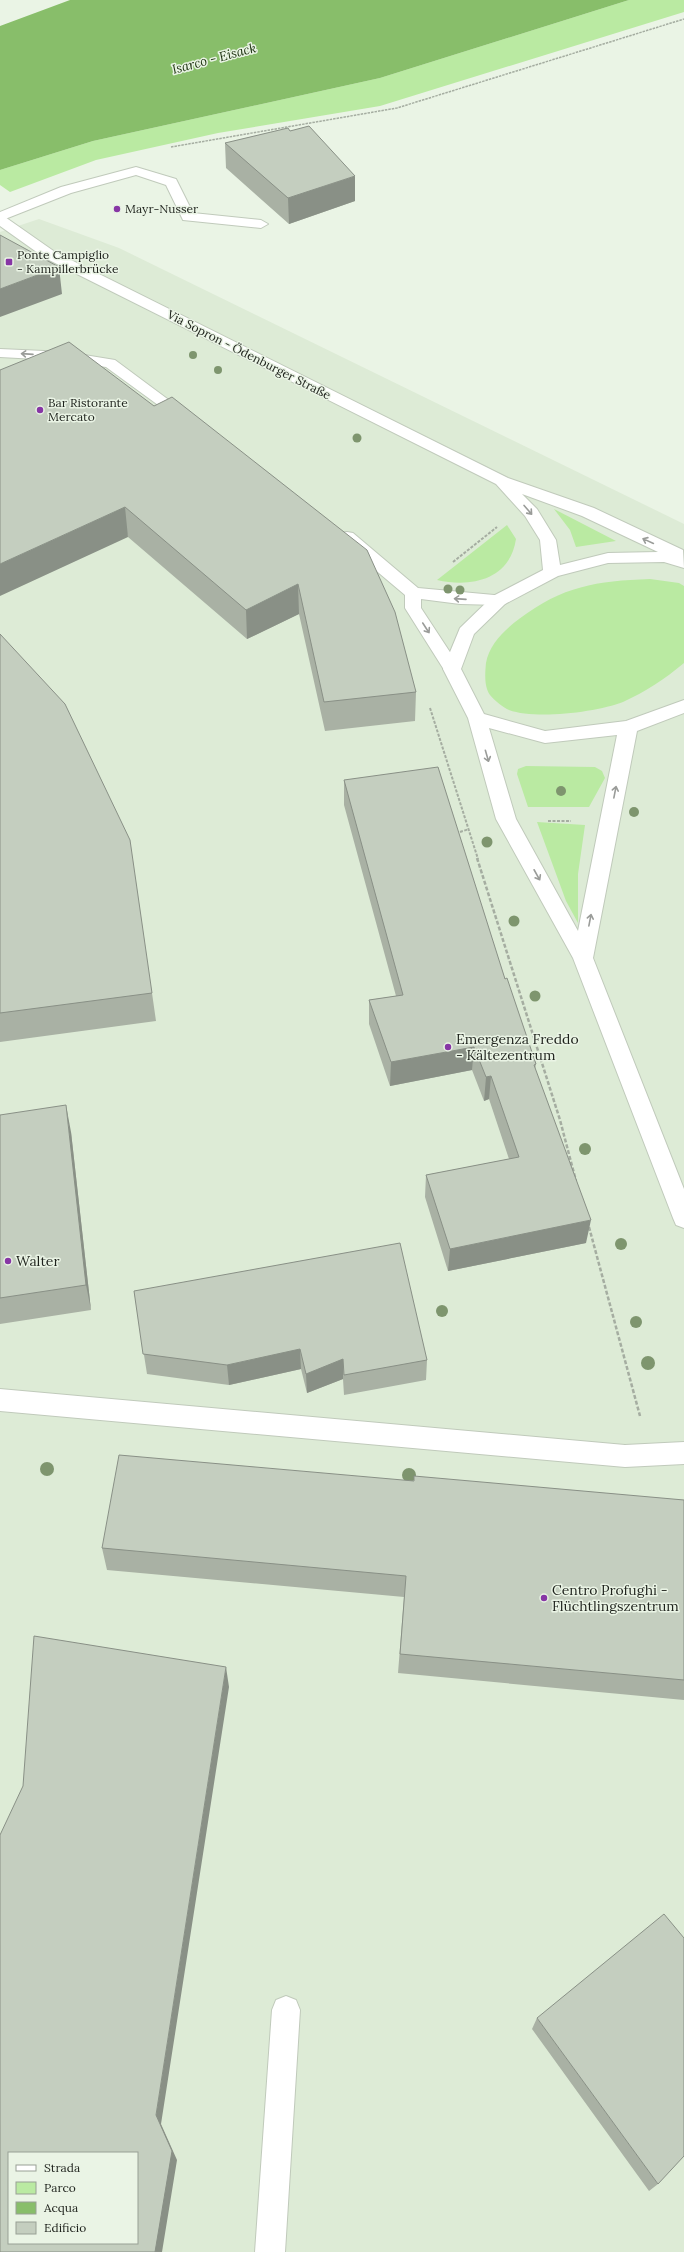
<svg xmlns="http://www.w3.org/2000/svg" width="684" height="2252" font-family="Lora,serif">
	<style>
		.built { fill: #ddebd6; fill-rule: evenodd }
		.green { fill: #baeaa2 }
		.water { fill: #88be6a }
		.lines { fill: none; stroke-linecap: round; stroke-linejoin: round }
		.lane-casing { stroke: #c0cabb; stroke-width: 2 }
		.street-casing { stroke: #c0cabb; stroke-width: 2 }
		.secondary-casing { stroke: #c0cabb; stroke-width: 2 }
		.path-far2 { stroke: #a5ada1; stroke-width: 1.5; stroke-dasharray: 2.5 1; stroke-linecap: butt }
		.path-far1 { stroke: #a5ada1; stroke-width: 2; stroke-dasharray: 3 1.5; stroke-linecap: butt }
		.path { stroke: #a5ada1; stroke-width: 2.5; stroke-dasharray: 4 2; stroke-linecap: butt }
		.lane { fill: #fff; fill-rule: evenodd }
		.street { fill: #fff; fill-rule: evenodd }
		.secondary { fill: #fff; fill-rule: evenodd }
		.tree { fill: #7e956e }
		.wall { fill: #a9b1a4 }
		.shaded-wall { fill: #899086 }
		.building { fill: #c4cebf; stroke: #899086; fill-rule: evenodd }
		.oneway { stroke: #9a9c99 }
		.poi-dot { fill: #8736a5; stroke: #eaf4e5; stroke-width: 1.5 }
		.labels { text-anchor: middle; stroke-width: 3; stroke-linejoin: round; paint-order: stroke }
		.far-poi-label { font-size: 12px; fill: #1e221c; stroke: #eaf4e5; text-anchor: start }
		.far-street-label { font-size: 12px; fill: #1e221c; stroke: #eaf4e5 }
		.far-water-label { font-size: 13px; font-style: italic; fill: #1a300d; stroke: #eaf4e5 }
		.poi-label { font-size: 14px; fill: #1e221c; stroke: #eaf4e5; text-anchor: start }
	</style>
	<rect width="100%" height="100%" fill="#eaf4e5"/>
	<path class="built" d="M39 219 119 248 684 524V2252H0V232ZM9 2153H137V2243H9Z"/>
	<path class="green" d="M629 0H684V12L380 106 218 133 96 160 10 192 0 185V170L93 141 380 78Z
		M554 509 616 541 576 547 570 530Z
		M507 525 516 539C510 579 473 588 437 580Z
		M650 579 679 583 684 586V663C665 679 645 692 623 702 597 712 536 720 509 710 504 708 494 700 490 695 484 687 485 673 486 663 489 645 504 630 519 619 563 586 596 581 650 579Z
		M526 766 595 767 602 771 605 778 589 807H528L517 774 518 769Z
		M537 822 585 825 578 874V923L566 901Z"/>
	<path class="water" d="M70 0H629L380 78 93 141 0 170V26Z"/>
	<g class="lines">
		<defs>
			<path id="lane" d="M136 167 176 179 193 213 261 220 268 224 261 228 183 220 166 185 136 175 71 193 0 221V212L61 187Z
				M0 349 66 352 115 360 193 418 190 421H180L106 367 67 361 61 362 55 360 0 357Z
				M347 532 353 533 418 588 505 596 507 600 505 604 499 605 460 604 421 599V608L461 669 458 673 452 675 446 673 405 608V595L341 541 339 537 341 533Z
				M286 1996 296 2000 300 2010 285 2252H255L272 2010 276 2000Z"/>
			<path id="street" d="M0 1389 625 1445 684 1442V1464L625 1467 0 1411Z"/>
			<path id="secondary" d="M0 216 5 217 55 252 508 478 594 508 683 550 684 568 664 562 608 563 558 576 505 604 474 634 461 669 484 714 545 731 626 721 684 700V713L637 731 593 958 684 1189V1228L676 1225 673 1218 573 958 496 819 468 718 443 669 460 628 493 596 543 570 540 540 525 516 496 484 45 258 0 226ZM522 494 582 516 658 552 608 553 560 565 556 540 537 509ZM489 728 545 743 617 735 578 931 516 819Z"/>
		</defs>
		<use href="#lane" class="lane-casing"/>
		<use href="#street" class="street-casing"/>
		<use href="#secondary" class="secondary-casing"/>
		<path class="path-far2" d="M171 147 397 108 684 19"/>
		<path class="path-far1" d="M453 562 497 527
			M430 708 478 859
			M548 821H571
			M460 832 469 829"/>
		<path class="path" d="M477 858 560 1120 576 1181
			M589 1227 640 1416"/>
		<use href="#lane" class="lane"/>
		<use href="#street" class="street"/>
		<use href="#secondary" class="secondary"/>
	</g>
	<g class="tree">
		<circle cx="193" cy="355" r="4"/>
		<circle cx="218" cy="370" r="4"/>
		<circle cx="357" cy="438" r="4.5"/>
		<circle cx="448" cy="589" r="4.5"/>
		<circle cx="460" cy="590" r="4.5"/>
		<circle cx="561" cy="791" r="5"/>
		<circle cx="634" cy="812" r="5"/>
		<circle cx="487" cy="842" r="5.5"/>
		<circle cx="514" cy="921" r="5.5"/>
		<circle cx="535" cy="996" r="5.5"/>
		<circle cx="585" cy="1149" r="6"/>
		<circle cx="621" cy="1244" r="6"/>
		<circle cx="442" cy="1311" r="6"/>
		<circle cx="636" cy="1322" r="6"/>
		<circle cx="648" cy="1363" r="7"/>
		<circle cx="47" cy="1469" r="7"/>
		<circle cx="409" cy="1475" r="7"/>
	</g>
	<path class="wall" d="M225 143 355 201 289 224 226 168Z
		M69 342 416 692 415 721 325 731 299 614 247 639 128 537Z
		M0 634 152 993 156 1021 0 1042Z
		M344 780 505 979 536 1064 535 1070 586 1243 448 1271 425 1197 426 1175 509 1159 489 1099 484 1101 472 1070 390 1086 369 1024V1000L396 996 344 805Z
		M0 1115 71 1132 91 1310 0 1324Z
		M134 1291 427 1360 426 1380 344 1395 343 1379 307 1393 301 1369 229 1385 147 1374Z
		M414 1481 684 1500V1700L398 1673 404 1597 107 1570 102 1548Z
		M537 2018 658 2184 649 2191 532 2029Z"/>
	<path class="shaded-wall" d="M355 176V201L289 224 288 198Z
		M59 267 62 294 0 317V289Z
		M125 507 128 537 0 596V564Z
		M298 584 299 614 247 639 246 610Z
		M474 1047 472 1070 390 1086 391 1062Z
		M491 1076 489 1099 484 1101 486 1077Z
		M66 1105 71 1132 91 1310 86 1285Z
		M591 1220 586 1243 448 1271 450 1249Z
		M300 1349 301 1369 229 1385 227 1365Z
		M343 1359V1379L307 1393 306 1374Z
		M226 1667 229 1687 161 2124 177 2160 162 2252H155L156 2115Z"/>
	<path class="building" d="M309 126 355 176 288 198 225 143 288 128 290 131Z
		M0 235 59 267 0 289Z
		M69 342 154 406 172 397 367 550 395 612 416 692 324 702 298 584 246 610 125 507 0 564V370Z
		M0 634 65 704 130 840 152 993 0 1013Z
		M438 767 505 979 507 978 536 1064 534 1065 591 1220 450 1249 426 1175 519 1157 491 1076 486 1077 474 1047 391 1062 369 1000 403 995 344 780Z
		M66 1105 86 1285 0 1298V1115Z
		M400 1243 427 1360 344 1375 343 1359 306 1374 300 1349 227 1365 143 1354 134 1291Z
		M119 1455 414 1481V1476L684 1500V1680L400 1654 406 1576 102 1548Z
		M34 1636 226 1667 156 2115 172 2151 155 2252H0V1835L23 1786ZM9 2153H137V2243H9Z
		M664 1914 684 1938V2156L658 2184 537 2018Z"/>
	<defs><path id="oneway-shaft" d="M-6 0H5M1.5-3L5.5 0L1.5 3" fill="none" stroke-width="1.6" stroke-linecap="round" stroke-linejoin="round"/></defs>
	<g class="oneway">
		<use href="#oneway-shaft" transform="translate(27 354) rotate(-176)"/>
		<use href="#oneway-shaft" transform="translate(528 510) rotate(49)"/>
		<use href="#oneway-shaft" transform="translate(648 541) rotate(-155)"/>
		<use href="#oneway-shaft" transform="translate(460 599) rotate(-176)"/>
		<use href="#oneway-shaft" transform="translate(426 628) rotate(57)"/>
		<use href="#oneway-shaft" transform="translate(487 756) rotate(74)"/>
		<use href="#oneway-shaft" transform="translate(615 792) rotate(-79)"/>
		<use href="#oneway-shaft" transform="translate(537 875) rotate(61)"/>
		<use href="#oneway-shaft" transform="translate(590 920) rotate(-79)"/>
	</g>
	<g class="poi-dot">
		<circle cx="117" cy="209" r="4"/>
		<rect x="5" y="258" width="8" height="8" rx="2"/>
		<circle cx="40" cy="410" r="4"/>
		<circle cx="448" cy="1047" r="4"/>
		<circle cx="8" cy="1261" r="4"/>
		<circle cx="544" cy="1598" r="4"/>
	</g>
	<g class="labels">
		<g class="far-poi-label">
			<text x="125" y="213">Mayr-Nusser</text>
			<text x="17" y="259">Ponte Campiglio<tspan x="17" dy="14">- Kampillerbrücke</tspan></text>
			<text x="48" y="407">Bar Ristorante<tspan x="48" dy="14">Mercato</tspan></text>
		</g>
		<g class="far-street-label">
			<text transform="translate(249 355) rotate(27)" y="4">Via Sopron - Ödenburger Straße</text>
		</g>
		<g class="far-water-label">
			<text transform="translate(214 58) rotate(-15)" y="5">Isarco - Eisack</text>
		</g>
		<g class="poi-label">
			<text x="456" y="1044">Emergenza Freddo<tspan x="456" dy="16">- Kältezentrum</tspan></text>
			<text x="16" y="1266">Walter</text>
			<text x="552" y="1595">Centro Profughi -<tspan x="552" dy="16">Flüchtlingszentrum</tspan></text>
		</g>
	</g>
	<rect x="8" y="2152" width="130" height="92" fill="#eaf4e5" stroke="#98a095"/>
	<rect x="16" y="2165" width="20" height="6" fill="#ffffff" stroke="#98a095"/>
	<text x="44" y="2172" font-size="12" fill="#1e221c">Strada</text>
	<rect x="16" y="2182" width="20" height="12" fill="#baeaa2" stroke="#98a095"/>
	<text x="44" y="2192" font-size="12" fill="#1e221c">Parco</text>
	<rect x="16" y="2202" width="20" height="12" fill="#88be6a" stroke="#98a095"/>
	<text x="44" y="2212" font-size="12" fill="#1e221c">Acqua</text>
	<rect x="16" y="2222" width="20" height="12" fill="#c4cebf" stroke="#98a095"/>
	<text x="44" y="2232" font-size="12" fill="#1e221c">Edificio</text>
</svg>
